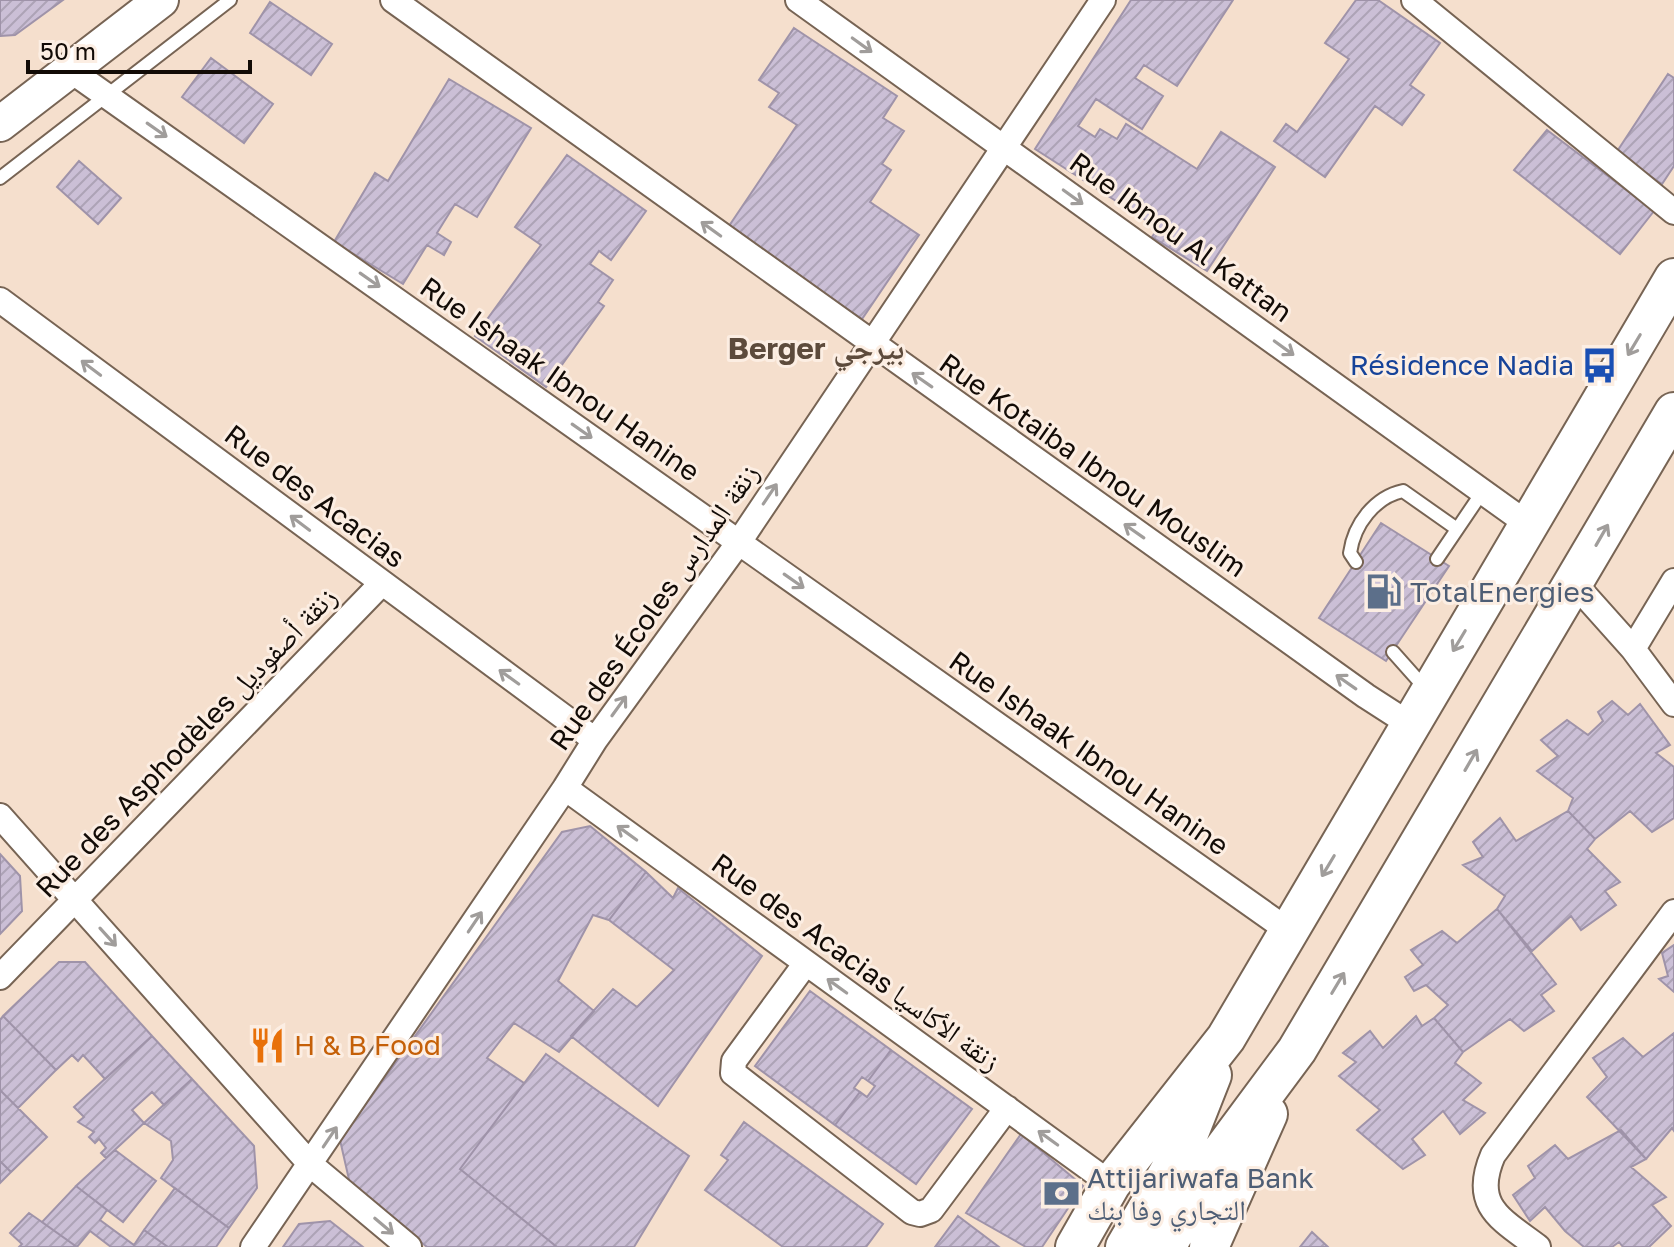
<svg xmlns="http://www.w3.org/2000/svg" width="1674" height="1247" font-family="'Golos Text','Noto Naskh Arabic',sans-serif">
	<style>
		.building { fill: url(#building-hatch); stroke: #9f93a9; stroke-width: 2 }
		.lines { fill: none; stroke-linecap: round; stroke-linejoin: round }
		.service-casing { stroke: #776454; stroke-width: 16 }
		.minor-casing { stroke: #776454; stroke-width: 28 }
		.secondary-casing { stroke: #776454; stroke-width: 38 }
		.primary-casing { stroke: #776454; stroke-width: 42 }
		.service { stroke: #fff; stroke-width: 12 }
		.minor { stroke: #fff; stroke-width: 24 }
		.secondary { stroke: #fff; stroke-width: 34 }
		.primary { stroke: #fff; stroke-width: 38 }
		.oneway { stroke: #a09d9b }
		.labels { text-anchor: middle; stroke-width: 6; stroke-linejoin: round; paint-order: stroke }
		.street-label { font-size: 28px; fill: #120b06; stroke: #fceee3 }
		.transit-label { font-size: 28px; fill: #164399; stroke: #fceee3; text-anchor: end }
		.service-label { font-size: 28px; fill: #4e5e75; stroke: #fceee3; text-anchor: start }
		.food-label { font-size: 28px; fill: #c56008; stroke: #fceee3; text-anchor: start }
		.neighbourhood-label { font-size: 30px; font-weight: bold; fill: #5d4b3c; stroke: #fceee3 }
	</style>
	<defs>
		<pattern id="building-hatch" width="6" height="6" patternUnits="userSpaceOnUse" patternTransform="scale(2)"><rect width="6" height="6" fill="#cbbfd6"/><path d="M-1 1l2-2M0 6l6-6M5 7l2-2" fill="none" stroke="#ada3b6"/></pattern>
	</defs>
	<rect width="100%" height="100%" fill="#f5dfcd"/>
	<path class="building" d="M0 0H63L15 35 0 36Z
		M1131 0H1233L1177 86 1144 65 1135 78 1163 96 1142 129 1096 99 1078 126 1095 137 1100 129 1117 139 1126 124 1197 169 1221 132 1275 167 1207 271 1152 237 1158 228 1035 149Z
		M1356 0H1378L1440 43 1410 85 1424 95 1402 125 1375 106 1325 177 1274 141 1286 124 1297 132 1349 59 1325 43Z
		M270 2 332 44 311 75 250 33Z
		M794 28 897 96 883 118 904 131 882 164 891 170 870 202 919 235 862 319 727 229 797 125 769 107 779 93 759 80Z
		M211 58 273 104 244 143 182 97Z
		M1668 74 1674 78V166L1662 184 1616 153Z
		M449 79 531 128 477 217 455 204 437 233 451 242 444 255 427 245 403 284 334 242 375 173 388 181Z
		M1547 130 1654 211 1620 254 1514 170Z
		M567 155 646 211 611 260 599 251 590 264 613 280 598 302 604 306 546 387 475 336 541 245 515 227Z
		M79 161 121 198 98 224 57 187Z
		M1381 523 1449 566 1386 661 1319 618Z
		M1612 701 1628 715 1640 704 1670 745 1656 753 1674 767V818L1652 832 1630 811 1595 839 1568 811 1573 798 1537 771 1558 756 1541 740 1567 720 1588 735 1603 721 1598 712Z
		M1568 811 1595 839 1587 849 1620 882 1605 891 1616 905 1581 930 1571 916 1532 951 1497 909 1505 896 1463 865 1483 857 1473 842 1500 818 1516 841Z
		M590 826 646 872 609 920 593 915 558 981 594 1011 559 1052 514 1023 487 1058 524 1083 460 1169 557 1247H427L350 1184 340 1140 562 832Z
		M0 854 20 876 22 911 0 934Z
		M646 872 673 898 678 888 762 956 658 1106 571 1036 613 989 637 1007 674 970 609 920Z
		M1497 909 1556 984 1541 995 1554 1011 1524 1031 1510 1019 1463 1052 1434 1018 1448 1005 1426 985 1414 991 1405 977 1423 965 1411 950 1442 931 1457 943Z
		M1674 945V992L1659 979 1668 976 1662 953Z
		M59 962H85L152 1036 105 1079 83 1055 78 1061 72 1055 56 1070 3 1016Z
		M810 991 891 1050 868 1081 862 1077 854 1088 860 1092 835 1125 755 1066Z
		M3 1016 56 1070 18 1108 0 1090V1020Z
		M1416 1016 1422 1026 1434 1018 1463 1052 1455 1063 1481 1083 1463 1100 1485 1113 1460 1134 1443 1111 1412 1139 1425 1155 1403 1169 1357 1130 1380 1110 1339 1076 1356 1062 1343 1053 1370 1031 1383 1048Z
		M1674 1033V1131L1672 1128 1646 1159 1587 1097 1607 1077 1593 1058 1623 1038 1643 1057Z
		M152 1036 192 1079 164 1105 152 1092 132 1110 144 1123 106 1158 101 1153 106 1148 99 1139 95 1143 89 1137 94 1132 78 1122 84 1117 74 1107Z
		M891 1050 972 1109 916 1184 835 1125 860 1092 867 1097 875 1086 868 1081Z
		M546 1054 689 1156 634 1247H557L460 1169Z
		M192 1079 254 1146 257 1188 229 1228 161 1178 173 1160 171 1141 144 1123Z
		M0 1090 47 1137 11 1172 0 1161Z
		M744 1122 883 1224 866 1247H783L705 1190 728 1160 721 1155Z
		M1621 1130 1646 1159 1631 1167 1666 1197 1652 1205 1671 1226 1649 1247H1623L1619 1242 1612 1247H1584L1565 1231 1545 1207 1530 1221 1513 1195 1535 1178 1528 1166 1555 1145 1568 1159Z
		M1021 1134 1083 1186 1042 1247H1026L966 1213Z
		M115 1150 156 1181 123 1222 76 1186Z
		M0 1161 11 1172 0 1183Z
		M76 1186 107 1210 100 1220 134 1245 144 1230 168 1247H111L90 1231 77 1247 42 1222Z
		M175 1188 229 1228 216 1247H168L144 1230Z
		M29 1213 42 1222 77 1247H19L22 1244 10 1233Z
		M958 1216 999 1247H935Z
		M330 1221 363 1247H283L299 1224Z
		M1312 1232 1328 1247H1300Z"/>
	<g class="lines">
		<defs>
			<path id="service" d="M0 178 230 0
				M1437 559 1483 491
				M1356 562 1350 553C1354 524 1375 497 1403 491L1457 529
				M1393 652 1425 688"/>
			<path id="minor" d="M393 0 1366 696 1411 725
				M798 0 1529 525
				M1414 0 1674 212
				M70 70 1289 931
				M0 300 595 740
				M1574 583 1633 649 1674 704
				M1633 649 1674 581
				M565 788 1111 1184
				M0 816 311 1165 409 1247
				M806 963 734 1061 733 1073 912 1212 920 1214 931 1210 1007 1108
				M0 977 382 583
				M253 1247 565 788 595 740 739 542 1103 0
				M1538 1247C1501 1219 1471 1206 1493 1155L1674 912"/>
			<path id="secondary" d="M0 124 161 0"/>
			<path id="primary" d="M1075 1247 1111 1184 1226 1038 1674 278
				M1125 1247 1184 1146 1212 1075
				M1166 1247 1219 1155 1297 1050 1674 412
				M1209 1247 1268 1114"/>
		</defs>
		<use href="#service" class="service-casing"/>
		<use href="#minor" class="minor-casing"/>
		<use href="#secondary" class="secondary-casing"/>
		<use href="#primary" class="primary-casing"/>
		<use href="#service" class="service"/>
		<use href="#minor" class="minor"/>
		<use href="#secondary" class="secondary"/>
		<use href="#primary" class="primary"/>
	</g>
	<defs><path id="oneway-shaft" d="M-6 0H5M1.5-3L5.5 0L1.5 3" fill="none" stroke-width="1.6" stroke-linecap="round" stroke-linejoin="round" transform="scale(2)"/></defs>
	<g class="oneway">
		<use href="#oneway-shaft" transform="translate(862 45) rotate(36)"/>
		<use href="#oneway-shaft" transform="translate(157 130) rotate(35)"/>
		<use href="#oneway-shaft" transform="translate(1073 197) rotate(36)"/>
		<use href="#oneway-shaft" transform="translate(711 229) rotate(-144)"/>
		<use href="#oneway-shaft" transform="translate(370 280) rotate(35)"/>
		<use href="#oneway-shaft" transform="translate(1634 345) rotate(121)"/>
		<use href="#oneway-shaft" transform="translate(1284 348) rotate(36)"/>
		<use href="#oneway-shaft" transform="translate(91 368) rotate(-143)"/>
		<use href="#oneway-shaft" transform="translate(922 380) rotate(-145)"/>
		<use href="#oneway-shaft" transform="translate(582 431) rotate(35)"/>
		<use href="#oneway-shaft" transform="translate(770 494) rotate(-56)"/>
		<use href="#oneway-shaft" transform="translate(300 523) rotate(-143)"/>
		<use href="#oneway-shaft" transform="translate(1134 531) rotate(-145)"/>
		<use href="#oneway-shaft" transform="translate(1602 535) rotate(-60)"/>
		<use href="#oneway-shaft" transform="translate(794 581) rotate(35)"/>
		<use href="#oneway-shaft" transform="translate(1459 641) rotate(121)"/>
		<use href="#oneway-shaft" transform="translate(509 677) rotate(-144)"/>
		<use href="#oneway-shaft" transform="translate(1346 682) rotate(-145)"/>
		<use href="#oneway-shaft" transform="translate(619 706) rotate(-54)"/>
		<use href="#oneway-shaft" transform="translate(1471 760) rotate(-60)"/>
		<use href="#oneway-shaft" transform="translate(627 833) rotate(-144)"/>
		<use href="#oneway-shaft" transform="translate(1328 866) rotate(121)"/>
		<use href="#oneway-shaft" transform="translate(475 922) rotate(-56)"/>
		<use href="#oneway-shaft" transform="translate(108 937) rotate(48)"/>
		<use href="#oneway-shaft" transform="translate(1338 983) rotate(-59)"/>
		<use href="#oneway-shaft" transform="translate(837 986) rotate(-144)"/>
		<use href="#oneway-shaft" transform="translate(330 1137) rotate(-56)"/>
		<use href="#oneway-shaft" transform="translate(1048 1138) rotate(-144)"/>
		<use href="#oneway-shaft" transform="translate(384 1226) rotate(40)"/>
	</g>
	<defs>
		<symbol id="bus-bare" viewBox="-9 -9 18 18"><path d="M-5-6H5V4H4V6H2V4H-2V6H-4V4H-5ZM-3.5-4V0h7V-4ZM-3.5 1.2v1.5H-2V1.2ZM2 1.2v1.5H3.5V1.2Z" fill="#1a4fb4" stroke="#fceee3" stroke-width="2.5" paint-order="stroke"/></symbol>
		<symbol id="fuel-bare" viewBox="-9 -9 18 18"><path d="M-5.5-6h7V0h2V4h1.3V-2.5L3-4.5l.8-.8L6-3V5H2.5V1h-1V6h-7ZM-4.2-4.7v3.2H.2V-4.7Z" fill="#5c6f8a" stroke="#fceee3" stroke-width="2.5" paint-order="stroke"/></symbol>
		<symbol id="restaurant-bare" viewBox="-9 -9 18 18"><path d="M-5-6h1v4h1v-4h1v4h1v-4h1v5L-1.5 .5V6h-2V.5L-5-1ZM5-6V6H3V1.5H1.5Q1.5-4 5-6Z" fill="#e8710a" stroke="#fceee3" stroke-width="2.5" paint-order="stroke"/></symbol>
		<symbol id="bank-bare" viewBox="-9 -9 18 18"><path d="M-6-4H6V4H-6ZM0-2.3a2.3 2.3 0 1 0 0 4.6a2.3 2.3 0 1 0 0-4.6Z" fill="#5c6f8a" stroke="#fceee3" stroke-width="2.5" paint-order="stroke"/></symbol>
	</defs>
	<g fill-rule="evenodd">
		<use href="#bus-bare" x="1574" y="340" width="51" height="51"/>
		<use href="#fuel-bare" x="1358" y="566" width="51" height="51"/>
		<use href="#restaurant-bare" x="242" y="1020" width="51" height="51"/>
		<use href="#bank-bare" x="1036" y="1168" width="51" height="51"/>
	</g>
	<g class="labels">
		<g class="street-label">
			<text transform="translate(1181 237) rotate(36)" y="10">Rue Ibnou Al Kattan</text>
			<text transform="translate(560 379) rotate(35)" y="10">Rue Ishaak Ibnou Hanine</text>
			<text transform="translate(1093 465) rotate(35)" y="10">Rue Kotaiba Ibnou Mouslim</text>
			<text transform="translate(315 496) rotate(37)" y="10">Rue des Acacias</text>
			<text transform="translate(654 607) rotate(-55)" y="10">Rue des Écoles زنقة المدارس</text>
			<text transform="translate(186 742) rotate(-46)" y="10">Rue des Asphodèles زنقة أصفوديل</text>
			<text transform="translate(1089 753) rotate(35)" y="10">Rue Ishaak Ibnou Hanine</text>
			<text transform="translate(856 962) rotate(36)" y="10">Rue des Acacias زنقة الأكاسيا</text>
		</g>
		<g class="transit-label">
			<text x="1574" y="375">Résidence Nadia</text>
		</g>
		<g class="service-label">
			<text x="1410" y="602">TotalEnergies</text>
			<text x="1087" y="1188">Attijariwafa Bank<tspan x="1087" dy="32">التجاري وفا بنك</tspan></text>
		</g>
		<g class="food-label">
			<text x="294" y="1055">H &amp; B Food</text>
		</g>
		<g class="neighbourhood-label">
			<text x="816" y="359">Berger بيرجي</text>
		</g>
	</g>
	<path d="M28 60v12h222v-12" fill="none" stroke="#120b06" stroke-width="4"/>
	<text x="40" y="60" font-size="24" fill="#120b06" stroke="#fceee3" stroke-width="6" paint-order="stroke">50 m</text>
</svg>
